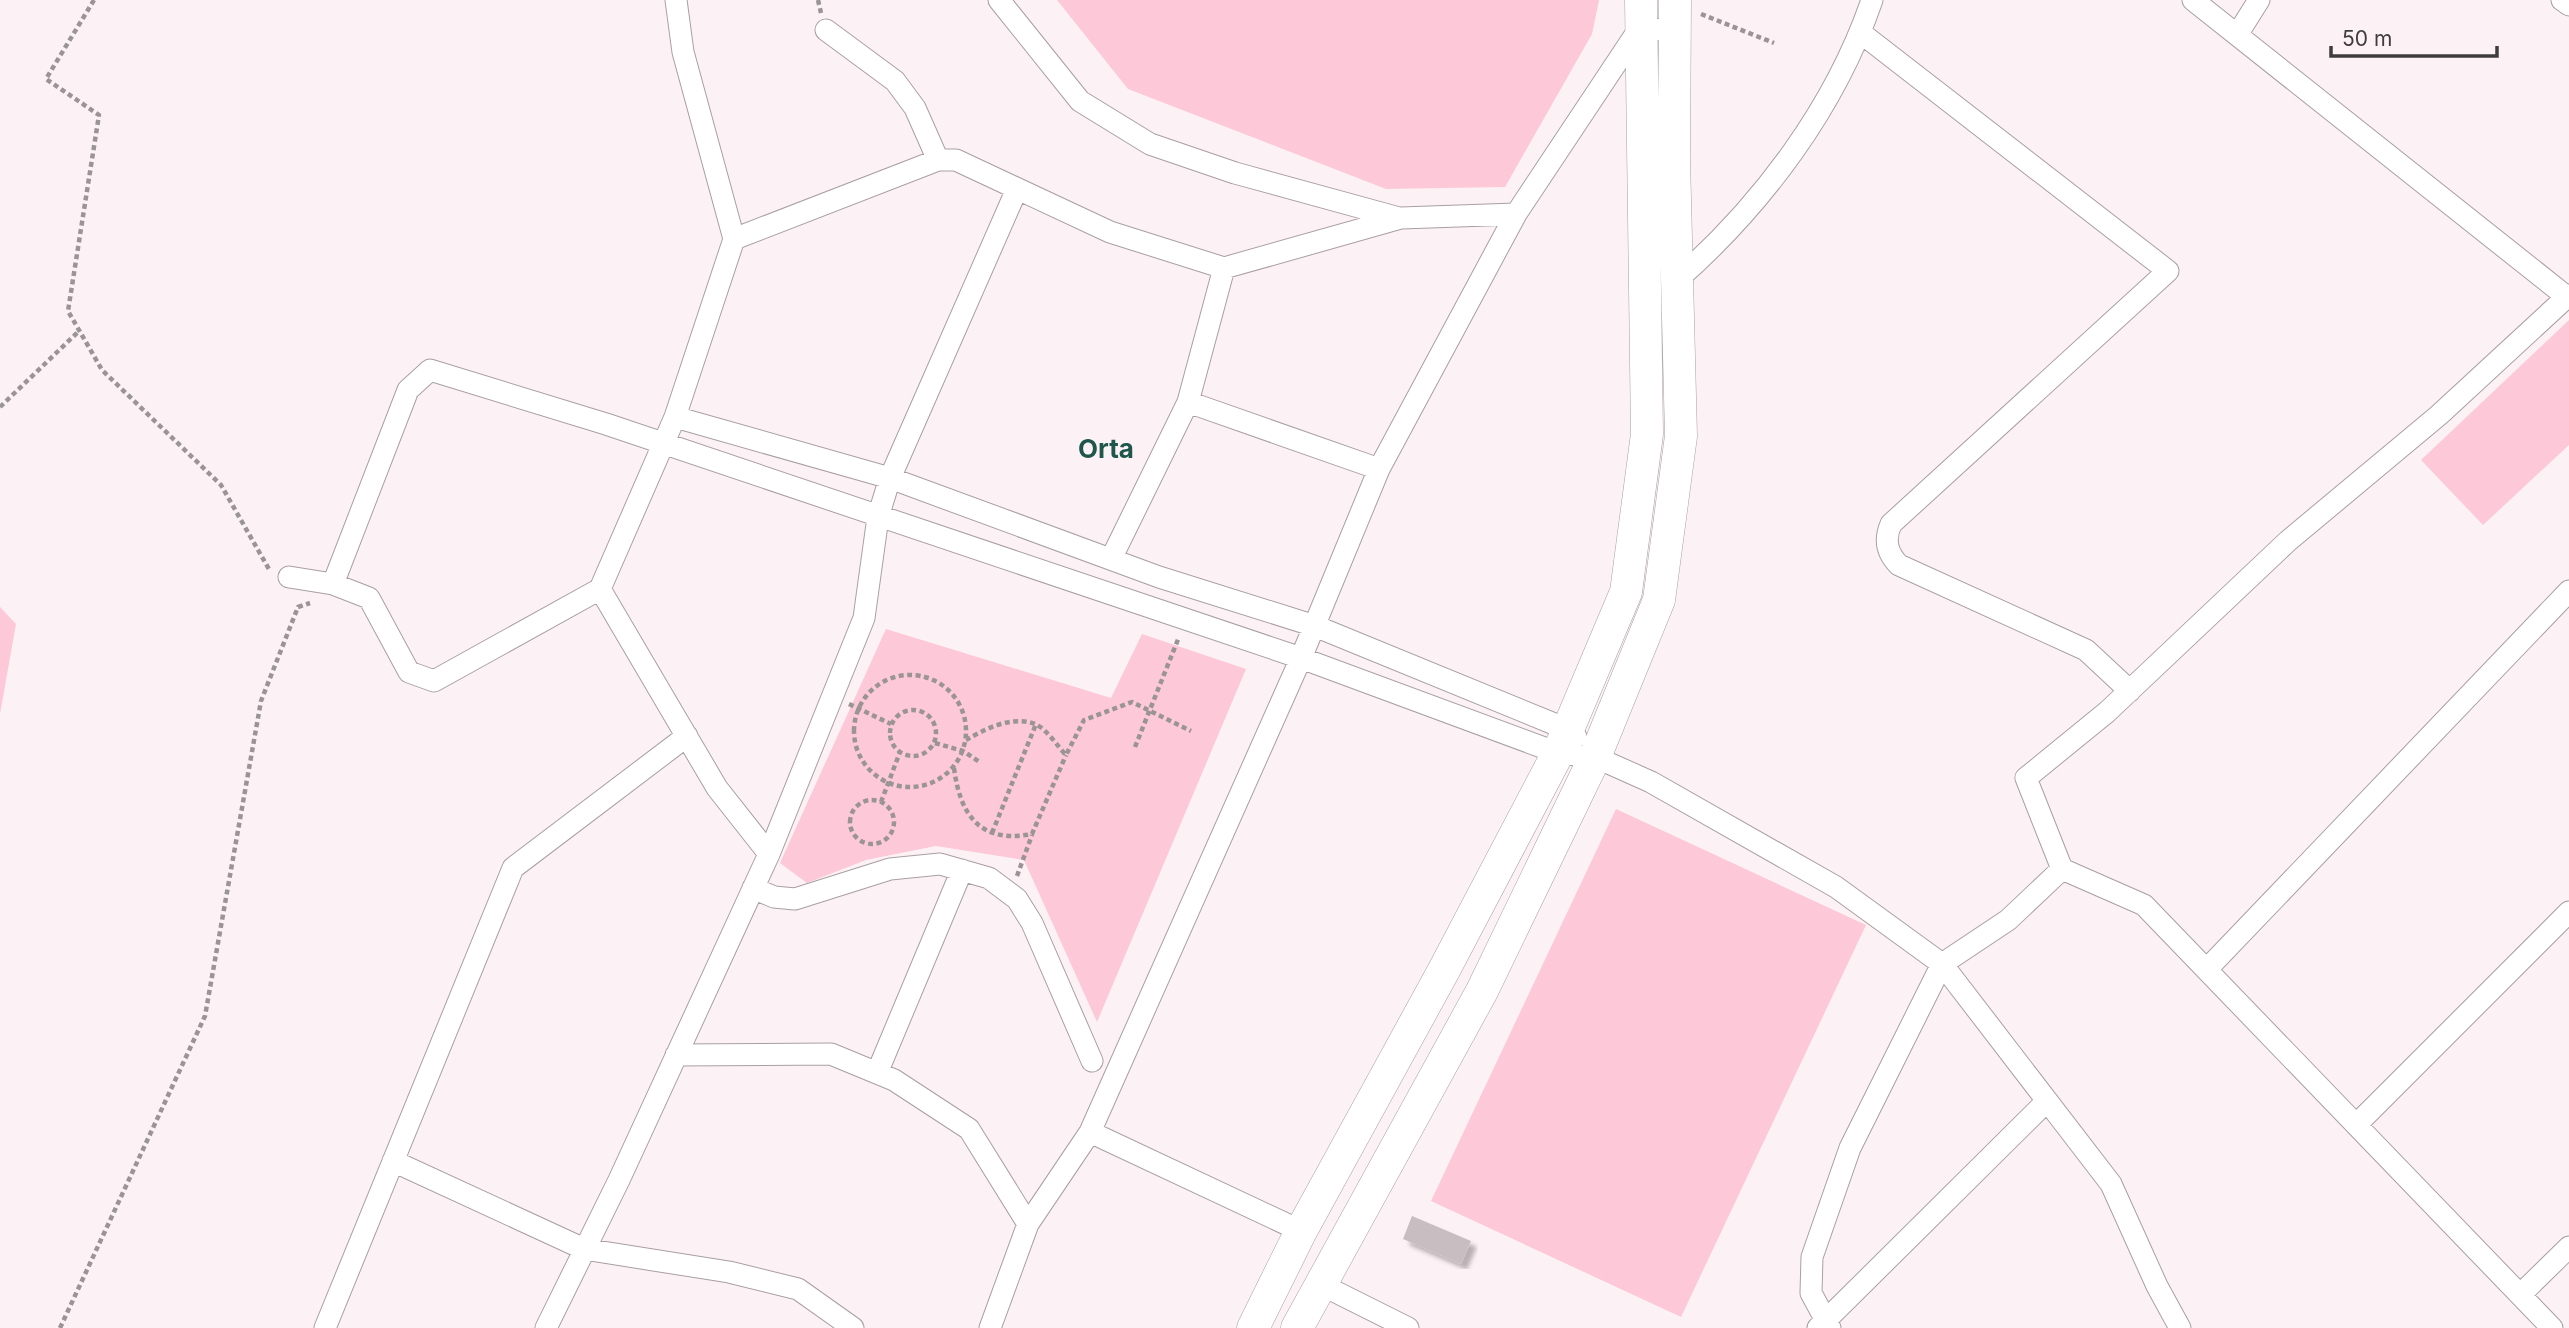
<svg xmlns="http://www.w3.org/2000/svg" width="2569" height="1328" font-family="Inter,sans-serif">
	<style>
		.green { fill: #fdc8d7 }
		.building { fill: #c8bec1; filter: url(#shadow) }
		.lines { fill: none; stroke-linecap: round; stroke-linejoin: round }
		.street-casing { stroke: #a99fa2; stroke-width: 23 }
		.secondary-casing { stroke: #a99fa2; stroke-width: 33 }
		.path { stroke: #9a9496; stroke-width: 4.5; stroke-dasharray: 5 3.5; stroke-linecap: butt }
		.street { stroke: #fff; stroke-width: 21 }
		.secondary { stroke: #fff; stroke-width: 32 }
		.labels { text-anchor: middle; stroke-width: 5; stroke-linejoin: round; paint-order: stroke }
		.district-label { font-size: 26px; font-weight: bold; fill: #1f564c; stroke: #fcf2f5 }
	</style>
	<defs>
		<filter id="shadow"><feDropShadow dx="6" dy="6" stdDeviation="2" flood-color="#0004"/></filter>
	</defs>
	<rect width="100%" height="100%" fill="#fcf2f5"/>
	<path class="green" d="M1057 0H1599L1592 34 1505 187 1386 189 1128 89Z
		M2569 320V445L2483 525 2421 460Z
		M0 607 16 624 0 714Z
		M886 629 1111 698 1142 634 1246 669 1097 1022 1024 860 936 846 866 860 807 883 780 863Z
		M1616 809 1866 925 1681 1317 1431 1201Z"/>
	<path class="building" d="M1412 1216 1471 1241 1461 1264 1403 1239Z"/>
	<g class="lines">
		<defs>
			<path id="street" d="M676 0 683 52 734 239 675 417 600 589 717 788 769 854
				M999 0 1080 101 1150 144 1235 173 1399 218
				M2193 0 2567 297
				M2562 0 2569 5
				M826 30 895 81 915 108 938 160
				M1861 33 2168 271 1891 524C1884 540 1887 553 1899 565L2086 650 2130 691
				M2237 35 2259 0
				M734 239 938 160H956L1110 232 1224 268 1401 218 1516 214 1639 29 1673 30
				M1677 280C1762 205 1835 108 1872 0
				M1188 402 1379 469
				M675 417 890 478 1159 577 1315 626 1569 730 1576 737
				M1111 559 1188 402 1224 268
				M289 577 333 584 408 390 430 370 606 424 1301 658 1558 753 1595 757 1651 782 1836 887 1942 964 2111 1184 2157 1286 2180 1328
				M333 584 369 598 409 672 434 681 600 589
				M2062 869 2144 905 2552 1328
				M753 888 774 897 795 899 890 869 940 864 989 878 1017 899 1032 923 1092 1061
				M2208 968 2569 591
				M676 1055 831 1054 894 1080 969 1129 1028 1224
				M877 1073 962 870
				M2357 1124 2569 912
				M1090 1132 1301 1231
				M393 1161 584 1249 729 1272 798 1289 853 1328
				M1320 1284 1408 1328
				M2520 1295 2569 1247
				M325 1328 513 868 687 736
				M546 1328 619 1180 769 854 864 618 878 517 890 478 1017 189
				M990 1328 1028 1224 1090 1132 1301 658 1379 469 1516 214
				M1818 1328 2047 1101
				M1830 1328 1811 1293 1812 1257 1850 1148 1942 964 2008 920 2062 869 2026 778 2107 712 2288 541 2439 415 2569 295"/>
			<path id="secondary" d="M1253 1328 1301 1231 1444 970 1558 753 1626 592 1647 434 1641 0
				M1297 1328 1482 991 1595 757 1659 600 1681 436 1674 159 1675 0"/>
		</defs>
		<use href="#street" class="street-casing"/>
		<use href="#secondary" class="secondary-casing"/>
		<path class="path" d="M94 0 46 79 99 115 68 311 102 370 221 485 270 571
			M818 0 821 13
			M1701 14 1774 43
			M0 407 79 331
			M854 731a56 56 0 1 1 112 0a56 56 0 1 1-112 0Z
			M849 704 891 724
			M890 733a23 23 0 1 1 46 0a23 23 0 1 1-46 0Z
			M966 740C985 729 1012 715 1035 724 1046 728 1058 747 1066 755L1084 720 1132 702 1191 731
			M935 743 963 751 981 763
			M1135 747 1179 637
			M954 768C960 815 980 844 1032 834L1066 755
			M850 822a22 22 0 1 1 44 0a22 22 0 1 1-44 0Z
			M881 802 900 752
			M992 833 1036 724
			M1017 876 1032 835
			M60 1328 205 1016 261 701 298 607 310 603"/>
		<use href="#street" class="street"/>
		<use href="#secondary" class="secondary"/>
	</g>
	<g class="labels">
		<g class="district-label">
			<text x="1106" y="458">Orta</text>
		</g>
	</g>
	<path d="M2331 46v10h166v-10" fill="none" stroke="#3f3c3d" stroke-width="3.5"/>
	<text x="2342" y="46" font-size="21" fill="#3f3c3d" stroke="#fcf2f5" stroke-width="5" paint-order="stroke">50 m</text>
</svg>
